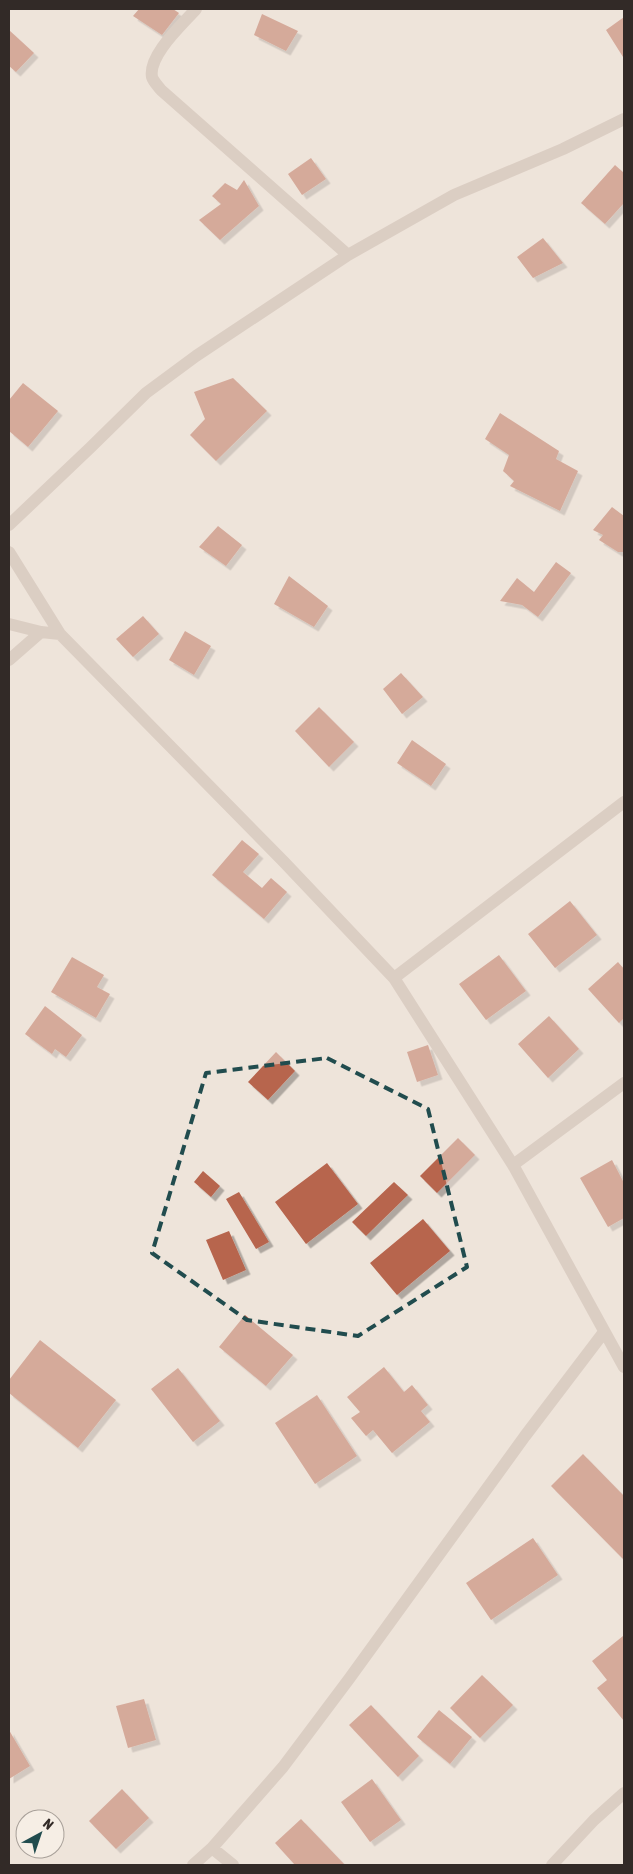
<svg xmlns="http://www.w3.org/2000/svg" width="633" height="1874" font-family="'Asap Condensed',sans-serif">
	<style>
		.building { fill: #b7654e; filter: url(#shadow) }
		.lines { fill: none; stroke-linecap: round; stroke-linejoin: round }
		.street { stroke: #c4b4a7; stroke-width: 12 }
		.marked { fill: none; stroke: #214c4e; stroke-width: 4; stroke-dasharray: 10 6; stroke-linejoin: round }
	</style>
	<defs>
		<filter id="shadow"><feDropShadow dx="4.5" dy="4.5" stdDeviation="0" flood-color="#0004"/></filter>
	</defs>
	<rect width="100%" height="100%" fill="#eee4da"/>
	<path class="building" d="M139 9H173L179 13 162 35 133 16Z
		M262 14 298 31 286 51 254 35Z
		M624 17V56L623 57 606 30Z
		M9 30 34 53 16 72 9 66Z
		M311 158 326 179 302 195 288 174Z
		M615 165 624 173V203L605 224 581 203Z
		M244 180 259 206 220 240 199 220 221 204 212 196 225 183 237 190Z
		M543 238 563 263 533 278 517 257Z
		M233 378 267 411 216 461 190 435 205 419 194 392Z
		M23 383 58 411 28 447 9 431V400Z
		M500 413 559 451 556 459 578 471 560 511 510 486 514 481 503 471 509 455 485 439Z
		M612 507 624 516V552H618L599 540 603 535 593 530Z
		M218 526 242 545 226 566 199 547Z
		M556 562 571 573 538 617 522 605 500 601 517 578 534 592Z
		M289 576 328 606 314 627 274 604Z
		M143 616 159 634 133 657 116 639Z
		M185 631 211 646 194 675 169 660Z
		M401 673 423 697 402 714 383 689Z
		M319 707 354 742 329 767 295 731Z
		M412 740 446 764 431 786 397 763Z
		M242 840 259 854 243 872 262 888 271 878 287 892 264 919 212 875Z
		M570 901 597 935 555 968 528 934Z
		M499 955 526 991 486 1020 459 984Z
		M72 957 104 975 97 987 110 994 96 1018 51 992Z
		M618 962 624 969V1018L619 1023 588 989Z
		M45 1006 82 1035 66 1057 55 1049 52 1054 25 1034Z
		M549 1016 579 1049 548 1078 518 1044Z
		M428 1045 438 1075 417 1082 407 1052Z
		M276 1052 295 1071 268 1100 248 1082Z
		M458 1138 475 1155 437 1193 420 1176Z
		M612 1160 624 1183V1218L608 1227 580 1178Z
		M327 1163 358 1204 306 1244 275 1202Z
		M203 1171 220 1186 211 1197 194 1182Z
		M394 1182 408 1195 366 1236 352 1222Z
		M239 1192 269 1242 256 1249 226 1199Z
		M423 1219 450 1251 397 1295 370 1263Z
		M229 1231 246 1270 223 1280 206 1240Z
		M245 1315 293 1355 266 1386 219 1347Z
		M40 1340 116 1400 78 1448 9 1393V1380Z
		M384 1367 404 1392 412 1385 428 1405 421 1411 430 1422 392 1453 373 1430 366 1436 351 1418 360 1412 347 1397Z
		M178 1368 220 1421 193 1442 151 1389Z
		M317 1395 357 1456 315 1484 275 1423Z
		M583 1454 624 1496V1560L551 1486Z
		M533 1538 558 1575 491 1620 466 1583Z
		M623 1636 624 1637V1721L597 1688 607 1680 592 1661Z
		M482 1675 513 1705 480 1738 450 1708Z
		M144 1699 156 1740 128 1748 116 1706Z
		M371 1705 419 1756 398 1777 349 1725Z
		M439 1710 472 1737 450 1764 417 1737Z
		M9 1730 30 1766 9 1779Z
		M372 1779 401 1820 370 1842 341 1802Z
		M122 1789 149 1818 116 1849 89 1821Z
		M301 1819 345 1865H295L275 1843Z"/>
	<g class="lines">
		<path class="street" d="M196 9C183 24 148 55 152 77 153 81 158 86 161 90L348 255
			M9 525 91 447 146 393 196 356 348 255 454 195 563 149 624 119
			M9 552 60 634 284 862 394 978 513 1165 624 1367
			M9 624 41 632 60 634
			M9 660 41 632
			M394 978 624 802
			M513 1165 624 1083
			M212 1848 233 1865
			M193 1865 212 1848 283 1767 349 1679 525 1436 604 1332
			M552 1865 594 1820 624 1793"/>
	</g>
	<path d="M0 0H633V1874H0ZM327 1058 428 1109 467 1267 358 1336 247 1320 152 1253 206 1073Z" fill="#eee4da" fill-opacity=".55" fill-rule="evenodd"/>
	<path class="marked" d="M327 1058 428 1109 467 1267 358 1336 247 1320 152 1253 206 1073Z"/>
	<rect width="633" height="1874" fill="none" stroke="#322a27" stroke-width="20"/>
	<g transform="translate(40 1834) rotate(40)"><circle r="24" fill="#f6eee5" stroke="#a8a099"/>
	<path d="M0-4L9 19L0 12L-9 19Z" fill="#214c4e"/>
	<text y="-8" font-size="14" font-weight="bold" text-anchor="middle" fill="#322a27">N</text>
	</g>
</svg>
